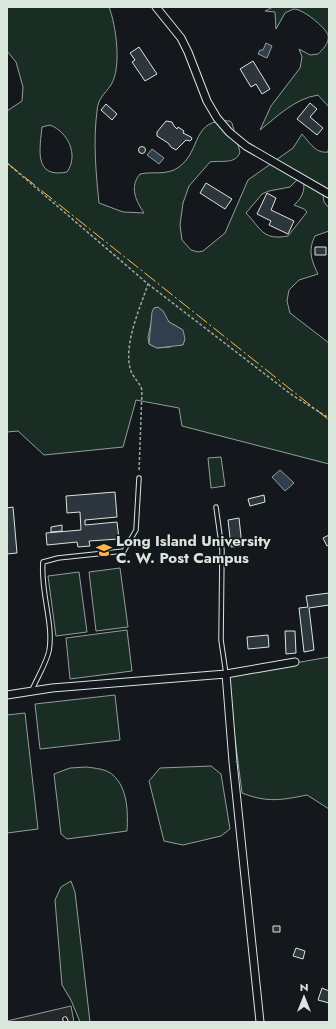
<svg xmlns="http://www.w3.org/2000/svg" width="336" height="1029" font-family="Jost,sans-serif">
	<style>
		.green { fill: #1a2d24; stroke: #939e99; fill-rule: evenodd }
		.parking { fill: #24282b; stroke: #939e99 }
		.water { fill: #2f3f4d; stroke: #939e99 }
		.building { fill: #2c363c; stroke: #d8e6dc }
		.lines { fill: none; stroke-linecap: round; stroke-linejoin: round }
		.lane-casing { stroke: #d8e6dc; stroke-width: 5.5 }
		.street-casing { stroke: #d8e6dc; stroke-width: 9 }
		.path { stroke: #9da8a2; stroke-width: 1.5; stroke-dasharray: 3 2; stroke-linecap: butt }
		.lane { stroke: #14181c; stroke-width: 3.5 }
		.street { stroke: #14181c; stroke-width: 7 }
		.power { stroke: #ffb74d; stroke-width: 1; stroke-dasharray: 14 3 2 3; stroke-linecap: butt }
		.labels { text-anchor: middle; stroke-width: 3; stroke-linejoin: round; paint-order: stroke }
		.poi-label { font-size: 15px; font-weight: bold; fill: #d8e6dc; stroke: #14181c; text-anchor: start }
	</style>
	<rect width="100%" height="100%" fill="#14181c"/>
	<path class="green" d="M7 7H109C116 25 122 67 111 85 104 95 98 98 97 111 93 142 96 173 99 203L123 212 144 213C136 201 129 187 140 174 153 171 167 176 179 167 202 150 191 118 230 121L232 123 240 152C236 165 220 160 210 162L189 186 183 203 180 225 182 240 191 250 198 252 203 251 225 233 248 180 293 148 302 134C309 142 316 154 328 152L329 145V195H323L324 202 329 208V231L315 236C308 250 311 260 318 274L299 280 289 290 287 301 290 313 329 343V464L182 426 179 408 136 400 123 447 44 455 18 431 7 432V111L22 101 23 87 16 62 7 51ZM50 125C68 132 79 155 67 172 33 179 40 148 42 127ZM302 175C306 188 304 196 294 205L304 209 307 212 288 236C262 241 261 228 246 213L262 194 269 191 290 187ZM165 317 169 322 183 330 171 347 157 348 149 344 148 337 152 319Z
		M273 7H329V107L318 95C294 99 278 116 260 130L271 106 300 68 302 57 299 49 310 55 318 54C322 50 330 43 328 35 325 27 303 9 294 9 291 10 287 12 285 13L276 29 275 12 265 11Z
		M221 457 225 486 211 488 208 458Z
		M120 568 128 627 96 631 89 572Z
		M79 572 87 632 56 636 48 576Z
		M127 630 132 671 70 679 66 638Z
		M329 657V809L307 795C282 800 267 803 242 793L227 675Z
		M115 695 120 740 40 749 35 704Z
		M25 713 38 829 7 833V715Z
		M211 766 221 774 230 829 221 836 183 845 164 841 149 781 160 768Z
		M86 767C94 768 107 769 113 775 128 789 128 812 127 831L67 839 61 834 54 774 70 768Z
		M71 881 75 892 90 1022H80L71 1000 62 985 55 900 61 887Z"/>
	<path class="parking" d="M71 1006 74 1022H7V1021Z"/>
	<path class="water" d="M266 43 272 46 267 58 258 54 260 50H263Z
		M152 149 164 158 159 164 147 155Z
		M158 307 163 311 169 322 183 330 185 339 183 345 157 348 149 344 152 312 154 308Z
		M280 470 294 483 285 491 272 477Z"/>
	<path class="building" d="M139 47 157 74 145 81 132 62 135 60 130 53Z
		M253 61 270 89 262 94 256 84 251 87 240 69Z
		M310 103 317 109 310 117 323 128 317 135 297 119Z
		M106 104 117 114 112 120 101 110Z
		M166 121 172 122 174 126 177 129 178 127 184 131 183 133 191 137 192 139 190 141 186 140 176 150 171 147 168 143 157 136V132Z
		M138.5 150a3.5 3.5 0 1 1 7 0a3.5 3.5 0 1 1-7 0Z
		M206 183 232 199 225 209 200 193Z
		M267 193 276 198 271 210 294 221 288 234 269 225 271 221 257 214Z
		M315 247H326V255H315Z
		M115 492 117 517 85 520V525L117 522 119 539 89 541 90 546 78 547 77 542 47 545 46 533 81 530 80 512 67 513 66 496Z
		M264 495 265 502 250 506 248 499Z
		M13 507 17 553 7 554V508Z
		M239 518 242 546 231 547 228 520Z
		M62 525V531L51 532V527Z
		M329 535V545L327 546 323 538Z
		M329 593V605L309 608 314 650 304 652 299 608 308 607 306 596Z
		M285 631H295L296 653 286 654Z
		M268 635 269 647 248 649 247 637Z
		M273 926H280V932H273Z
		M296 948 305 951 303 959 293 956Z
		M322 988 329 991V1003L318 1000Z"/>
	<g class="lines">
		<defs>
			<path id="lane" d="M216 507 222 550 221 640 226 674
				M32 690C37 678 46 664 49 651 54 624 40 591 43 562L58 558 124 551 136 530 139 478
				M65 1019 66 1022"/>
			<path id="street" d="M156 7 181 38 188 52 207 101 217 118 229 132 246 146 329 194
				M226 674 233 762 260 1022
				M7 695 52 688 226 674 295 662"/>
		</defs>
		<use href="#lane" class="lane-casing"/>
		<use href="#street" class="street-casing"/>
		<path class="path" d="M7 163 148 284C140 308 124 343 130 368 132 377 139 381 142 390L139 472
			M148 284 292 395 329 418"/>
		<use href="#lane" class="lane"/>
		<use href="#street" class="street"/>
		<path class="power" d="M7 163 329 420"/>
	</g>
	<defs>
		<symbol id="university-bare" viewBox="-9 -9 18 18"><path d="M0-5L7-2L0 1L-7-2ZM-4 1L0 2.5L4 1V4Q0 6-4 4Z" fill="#ffb74d" stroke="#14181c" stroke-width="2.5" paint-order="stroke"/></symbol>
	</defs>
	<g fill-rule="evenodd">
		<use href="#university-bare" x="93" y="539" width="22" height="22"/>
	</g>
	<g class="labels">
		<g class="poi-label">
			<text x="116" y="546">Long Island University<tspan x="116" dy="17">C. W. Post Campus</tspan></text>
		</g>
	</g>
	<rect width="336" height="1029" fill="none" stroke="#d8e6dc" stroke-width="16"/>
	<g transform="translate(304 997)" stroke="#14181c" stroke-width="3" paint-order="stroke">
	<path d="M0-3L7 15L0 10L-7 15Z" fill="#d8e6dc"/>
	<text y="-6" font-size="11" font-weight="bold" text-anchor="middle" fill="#d8e6dc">N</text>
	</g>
</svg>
